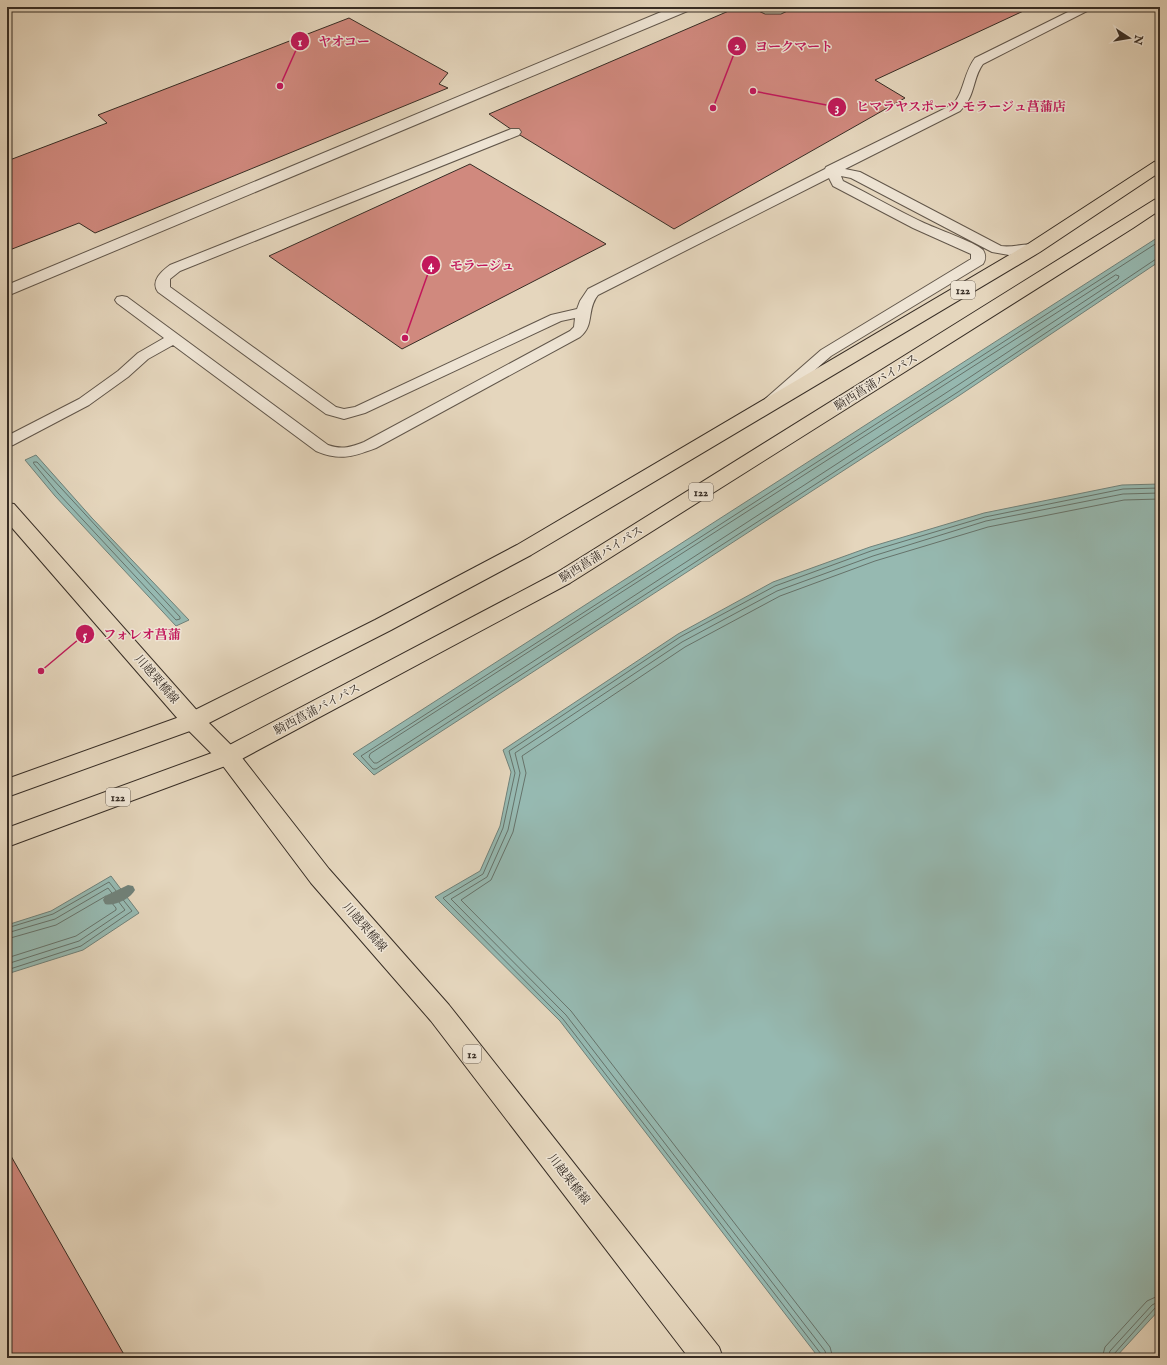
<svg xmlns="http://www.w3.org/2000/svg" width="1167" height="1365" font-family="'IM FELL English','Noto Serif JP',serif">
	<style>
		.water { fill: #96b9b1; stroke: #708179 }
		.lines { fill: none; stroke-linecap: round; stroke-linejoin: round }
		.shore { stroke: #66736b; stroke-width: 1 }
		.stream { fill: #708179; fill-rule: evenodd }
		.building { fill: #d0897e; stroke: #372d25 }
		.service-casing { stroke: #62574b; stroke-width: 2 }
		.tertiary-casing { stroke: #62574b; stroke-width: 2 }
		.primary-casing { stroke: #372d25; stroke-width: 2 }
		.trunk-casing { stroke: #372d25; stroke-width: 2 }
		.service { fill: #eee4d4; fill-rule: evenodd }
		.tertiary { fill: #eee4d4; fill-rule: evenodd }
		.primary { fill: #e5d6bd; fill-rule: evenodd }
		.trunk { fill: #e5d6bd; fill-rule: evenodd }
		.labels { text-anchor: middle; stroke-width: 3; stroke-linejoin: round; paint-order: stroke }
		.shield { fill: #eee4d4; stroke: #6e645a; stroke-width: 1 }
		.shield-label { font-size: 11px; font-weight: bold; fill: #372d25 }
		.street-label { font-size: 12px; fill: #372d25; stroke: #eee4d4 }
		.leader { fill: none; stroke: #c2185b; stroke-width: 1.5 }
		.callout-dot { fill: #c2185b; stroke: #eee4d4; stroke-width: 1.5 }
		.mark-label { font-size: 12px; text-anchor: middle; font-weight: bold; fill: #fff }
		.callout-label { font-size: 13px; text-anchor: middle; font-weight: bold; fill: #c2185b; stroke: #eee4d4; stroke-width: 3; stroke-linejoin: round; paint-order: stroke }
	</style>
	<rect width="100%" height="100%" fill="#e5d6bd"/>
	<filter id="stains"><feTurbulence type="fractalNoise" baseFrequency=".005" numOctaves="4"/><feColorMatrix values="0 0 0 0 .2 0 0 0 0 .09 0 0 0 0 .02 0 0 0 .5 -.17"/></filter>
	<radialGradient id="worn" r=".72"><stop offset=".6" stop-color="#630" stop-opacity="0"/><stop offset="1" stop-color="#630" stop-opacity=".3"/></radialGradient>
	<path class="water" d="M1160 236V261L960 395 374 775 353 754Z
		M36 455 92 518 189 620 176 626 55 496 25 460Z
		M1160 484V1309L1115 1358H819L560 1021 435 897 480 871 500 826 511 772 503 750 678 634 773 582 870 547 984 513 1122 485Z
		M111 876 139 913 83 950 7 974V925L51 911Z"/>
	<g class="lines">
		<path class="shore" d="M1160 241 361 756 373 769H376L958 392 1156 259 1160 258
			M1116 275 1119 276 1118 279 955 387 377 763H374L369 757 370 754Z
			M34 462H37L180 617V619L176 620 58 493 34 464Z
			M7 928 53 914 109 882 132 911 81 946 7 970
			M7 933 55 919 108 888 125 910 79 941 7 964
			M7 939 56 925 106 896 116 908V910L76 936 7 958
			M822 1358 821 1354 563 1019 443 898 483 874 503 828 515 773 509 751 680 637 775 586 871 551 985 517 1123 489 1160 488
			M827 1358 825 1351 566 1015 451 899 487 877 508 830 520 773 515 753 682 642 777 591 873 556 986 521 1123 494 1160 493
			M833 1358 830 1347 571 1011 461 900 491 880 513 832 526 773 522 756 685 647 780 596 875 561 988 527 1124 500 1160 499
			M1102 1358 1105 1347 1147 1301 1160 1295
			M1108 1358 1110 1351 1152 1305 1160 1301
			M1113 1358 1114 1354 1155 1308 1160 1307"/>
		<path class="stream" d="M128 885 133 886 135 890C131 898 114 907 105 904L103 900 105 896Z"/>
	</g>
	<path class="building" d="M738 7H750L765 14H781L796 7H1032L875 80 905 98 674 229 515 132 489 114Z
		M349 18 448 73 439 84 448 88 95 233 79 223 7 251V161L107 123 98 115Z
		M470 164 606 244 402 349 269 256Z
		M7 1149 126 1358H7Z"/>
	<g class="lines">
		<defs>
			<path id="service" d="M1078 7H1093L1091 9 983 64C972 79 976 96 960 111L845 169 860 172 1001 246C1013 248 1027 242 1039 245L1041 248 1039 251 1009 255 992 252 851 178 841 176 843 181C869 194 895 209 922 222 934 228 975 242 983 250 986 255 986 259 983 264L831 356 778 402 773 404 768 402 765 399 821 350 971 259V254L913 228 833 186 829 178 598 295C586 310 595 325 580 337L376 448C352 457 340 461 316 451L173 345 148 359 128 377 89 405 13 445 7 447V436L79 399 118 371 138 353 164 338 117 303 115 300 117 297 122 296 127 297 328 445C342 450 351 447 364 442L570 331 574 327 575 318 561 321 365 413 344 419 326 414 158 292C150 281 162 271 170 265L511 129H519L521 132 519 135 180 271 170 279V287L336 407 344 409 355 407 551 315 577 309 580 301 588 289 825 169 826 167 952 105C964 94 963 74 975 58Z"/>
			<path id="tertiary" d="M673 7H692L690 10 7 296V285Z"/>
			<path id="primary" d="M7 503 14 504 201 715 236 750 329 869 449 1005 719 1347 723 1358H689L431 1021 311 883 220 762 185 727 7 522Z"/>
			<path id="trunk" d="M1160 160V172L1040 252 531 555 391 630 201 727 7 797V779L185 715 375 620 517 545 1028 244 1154 162Z
				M1160 198V210L1133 228 570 583 236 762 7 847V828L220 750 556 573 1154 200Z"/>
		</defs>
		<use href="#service" class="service-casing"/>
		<use href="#tertiary" class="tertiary-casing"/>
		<use href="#primary" class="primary-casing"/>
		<use href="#trunk" class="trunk-casing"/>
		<use href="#service" class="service"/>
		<use href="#tertiary" class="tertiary"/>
		<use href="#primary" class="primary"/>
		<use href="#trunk" class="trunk"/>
	</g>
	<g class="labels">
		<g class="shield">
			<rect x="951" y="281" width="24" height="18" rx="3"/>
			<rect x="689" y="483" width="24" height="18" rx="3"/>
			<rect x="106" y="788" width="24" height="18" rx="3"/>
			<rect x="463" y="1045" width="18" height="18" rx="3"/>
		</g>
		<g class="shield-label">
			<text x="963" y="294">122</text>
			<text x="701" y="496">122</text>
			<text x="118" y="801">122</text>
			<text x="472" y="1058">12</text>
		</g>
		<g class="street-label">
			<text transform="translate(876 382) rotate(-32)" y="4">騎西菖蒲バイパス</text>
			<text transform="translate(601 554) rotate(-32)" y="4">騎西菖蒲バイパス</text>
			<text transform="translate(157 679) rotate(49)" y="4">川越栗橋線</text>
			<text transform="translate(317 709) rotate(-28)" y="4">騎西菖蒲バイパス</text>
			<text transform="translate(365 927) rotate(49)" y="4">川越栗橋線</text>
			<text transform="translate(569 1179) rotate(52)" y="4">川越栗橋線</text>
		</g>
	</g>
	<path class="leader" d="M280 86L300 41M713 108L737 46M753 91L837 107M405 338L431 265M41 671L85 634"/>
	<g class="callout-dot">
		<circle cx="280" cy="86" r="4"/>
		<circle cx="713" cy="108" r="4"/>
		<circle cx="753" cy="91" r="4"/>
		<circle cx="405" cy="338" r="4"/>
		<circle cx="41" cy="671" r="4"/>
		<circle cx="300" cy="41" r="10"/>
		<circle cx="737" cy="46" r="10"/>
		<circle cx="837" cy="107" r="10"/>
		<circle cx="431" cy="265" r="10"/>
		<circle cx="85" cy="634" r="10"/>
	</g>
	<g class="mark-label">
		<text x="300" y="46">1</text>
		<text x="737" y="50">2</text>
		<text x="837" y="111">3</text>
		<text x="431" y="269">4</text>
		<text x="85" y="639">5</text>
	</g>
	<g class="callout-label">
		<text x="344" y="46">ヤオコー</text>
		<text x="794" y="51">ヨークマート</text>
		<text x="961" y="111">ヒマラヤスポーツ モラージュ菖蒲店</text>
		<text x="482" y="270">モラージュ</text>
		<text x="142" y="639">フォレオ菖蒲</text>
	</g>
	<rect width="1167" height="1365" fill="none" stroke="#e5d6bd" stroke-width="24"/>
	<rect x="8" y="8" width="1151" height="1349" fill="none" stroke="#372d25" stroke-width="2"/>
	<rect x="12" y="12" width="1143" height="1341" fill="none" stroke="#372d25"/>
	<g transform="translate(1129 38) rotate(102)" stroke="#eee4d4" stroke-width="3" paint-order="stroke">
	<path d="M0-3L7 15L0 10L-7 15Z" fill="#372d25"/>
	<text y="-6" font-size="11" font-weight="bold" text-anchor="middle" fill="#372d25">N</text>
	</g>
	<rect width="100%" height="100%" filter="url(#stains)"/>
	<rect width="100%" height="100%" fill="url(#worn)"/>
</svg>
